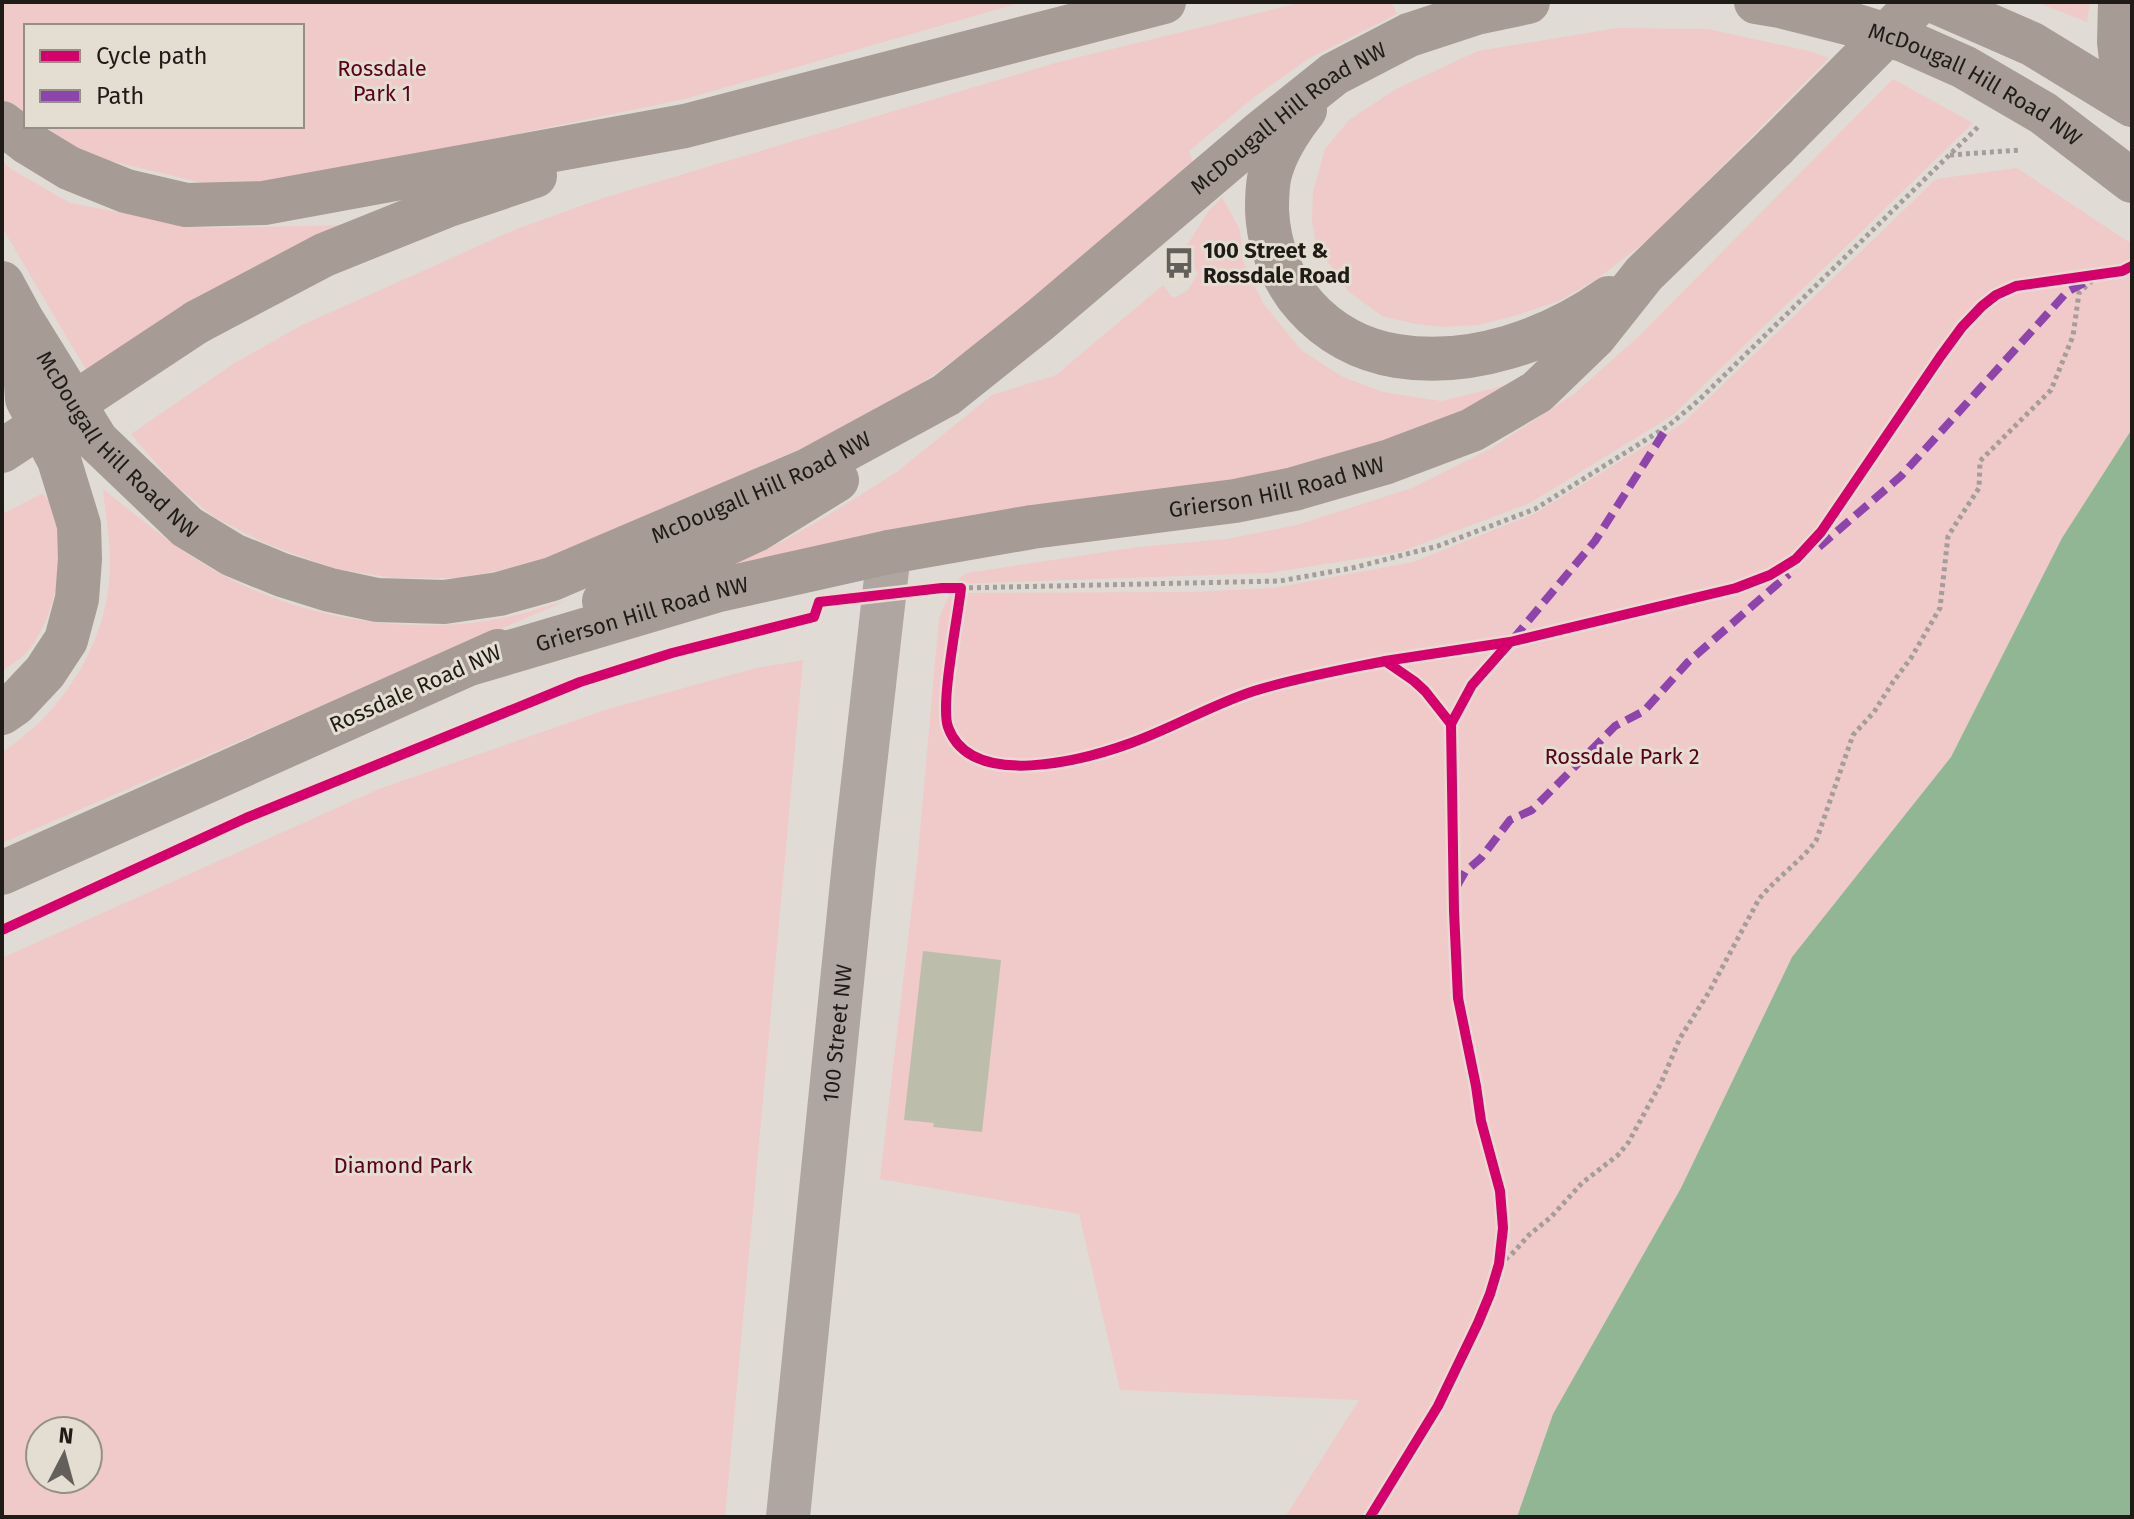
<svg xmlns="http://www.w3.org/2000/svg" width="2134" height="1519" font-family="'Fira Sans',sans-serif">
	<style>
		.green { fill: #f0c9c9; fill-rule: evenodd }
		.water { fill: #91b693 }
		.building { fill: #bdbdac }
		.lines { fill: none; stroke-linecap: round; stroke-linejoin: round }
		.path { stroke: #a49e9a; stroke-width: 5; stroke-dasharray: 4 4; stroke-linecap: butt }
		.street { stroke: #b0a6a1; stroke-width: 44 }
		.secondary { stroke: #a69b95; stroke-width: 44 }
		.secondary-bridge { stroke: #a69b95; stroke-width: 44 }
		.quiet { stroke: #8e44ad; stroke-width: 8; stroke-dasharray: 16 8; stroke-linecap: butt }
		.cycleway-casing { stroke: #e4ddd1; stroke-width: 15 }
		.cycleway { stroke: #d6006c; stroke-width: 10 }
		.labels { text-anchor: middle; stroke-width: 6; stroke-linejoin: round; paint-order: stroke }
		.park-label { font-size: 22px; fill: #5a011c; stroke: #e4ddd1 }
		.street-label { font-size: 22px; fill: #1f1c18; stroke: #e4ddd1 }
		.poi-label { font-size: 22px; font-weight: bold; fill: #1f1c18; stroke: #e4ddd1; text-anchor: start }
	</style>
	<rect width="100%" height="100%" fill="#e0dcd5"/>
	<path class="green" d="M2 2H1023L685 99 444 149 228 189 90 156 44 126H302V26H26V114L2 99Z
		M1303 2H1391L1397 14 1308 59 1253 98 1189 151 1193 162 1008 321 922 383 809 445 535 564 459 578H394L336 569 267 544 214 517 172 482 131 434 233 364 300 326 514 230 600 199 1055 63Z
		M2036 2H2090L2087 22Z
		M1618 28 1708 29 1813 52 1829 58 1654 235 1597 279 1559 301 1514 316 1478 325 1443 327 1416 324 1382 316 1349 292 1316 245 1312 221 1313 192 1325 149 1349 120 1396 89 1478 51Z
		M1893 79 1973 123 1673 415 1530 503 1400 552 1270 573 951 584 967 573 1138 547 1227 539 1297 525 1412 488 1492 448 1574 394 1639 336Z
		M2 161 11 169 70 203 205 228 348 225 89 375 2 227Z
		M2017 168 2132 244V429L2062 538 1951 757 1792 957 1681 1188 1553 1414 1517 1517H1285L1359 1400 1120 1390 1079 1214 880 1179 918 854 939 618 950 593 1191 592 1274 588 1413 562 1534 514 1683 423 1936 179Z
		M1222 197 1240 230 1243 261 1263 303 1301 350 1343 377 1383 392 1441 401 1524 381 1408 443 1319 472 723 569 785 540 835 511 898 471 992 395 1056 375 1163 285 1173 298 1187 291 1198 274 1184 250 1208 212Z
		M103 489C143 521 182 554 228 578 311 620 412 636 503 618 525 614 546 606 568 600L2 843V753C15 743 28 733 40 722 82 679 110 624 110 563 110 538 105 513 103 489Z
		M43 493C46 498 51 503 54 509 72 547 55 614 31 647 25 657 11 664 2 671V514Z
		M803 660 725 1517H2V958L379 789 608 709 756 668ZM40 1431H88V1479H40Z"/>
	<path class="water" d="M2132 429V1517H1517L1553 1414 1681 1188 1792 957 1951 757 2062 538Z"/>
	<path class="building" d="M923 951 1001 960 982 1132 933 1127 934 1123 904 1120Z"/>
	<g class="lines">
		<path class="path" d="M1950 155 2020 150
			M961 588 1280 581 1352 568 1438 546 1535 509 1668 426 1699 400 1979 126
			M1499 1264 1511 1255 1529 1235 1551 1217 1582 1183 1618 1155 1628 1143 1661 1083 1680 1038 1709 992 1759 899C1776 878 1799 863 1816 841L1853 735 1874 712 1893 682 1911 658 1940 608 1948 536 1979 488 1980 461 2051 390 2073 336 2079 293 2098 275"/>
		<path class="street" id="s1" d="M788 1517 855 853 889 552"/>
		<g class="secondary">
			<path id="s2" d="M1756 2 1780 6 1851 24 1903 40 1964 67 2043 113 2132 181"/>
			<path d="M1936 2 2032 44 2132 105"/>
			<path d="M2120 2 2119 42 2126 100"/>
			<path d="M1305 110C1290 129 1276 150 1270 174 1267 185 1267 199 1267 210 1270 284 1323 344 1397 356 1470 368 1550 340 1609 298"/>
			<path d="M2 123 28 143 69 168 126 191 186 205 264 203 685 126 1164 2"/>
			<path id="s3" d="M2 283 21 318 97 441 187 527 233 555 282 575 330 590 377 600 444 602 499 594 552 579 808 470 946 395 1040 320 1260 133 1334 74 1409 35 1476 13 1528 2"/>
			<path d="M197 322 324 255 446 206 535 176"/>
			<path d="M604 601 756 530 837 480"/>
			<path id="s4" d="M473 663 719 590 889 552 1032 527 1235 501 1294 489 1387 462 1472 430 1537 392 1594 337 1644 274 1775 147"/>
			<path d="M2 713 15 704 45 672 66 640 77 599 80 559 79 525 59 460 27 399 22 325"/>
			<path d="M2 873 498 651"/>
		</g>
		<path class="secondary-bridge" d="M1775 147 1919 2
			M2 451 197 322"/>
		<path class="quiet" d="M1819 547 1901 476 2067 292 2084 283
			M1513 639 1595 541 1668 426
			M1457 886 1465 872 1481 858 1510 820 1532 810 1615 726 1644 711 1688 662 1789 574"/>
		<defs>
			<path id="cycleway" d="M1385 661 1510 642
				M2 930 246 818 580 682 672 653 814 617 819 602 942 588H961C958 617 940 704 948 727 971 791 1084 760 1131 743 1173 728 1211 705 1254 691 1296 678 1341 670 1385 661L1414 681 1425 691 1451 724
				M1370 1517 1438 1406 1478 1323 1490 1294 1499 1264 1503 1228 1500 1191 1481 1121 1476 1086 1458 998 1454 911 1451 724 1472 685 1510 642 1736 588 1770 575 1796 559 1821 532 1940 357 1962 327 1982 306 1996 295 2016 286 2122 271 2132 266"/>
		</defs>
		<use href="#cycleway" class="cycleway-casing"/>
		<use href="#cycleway" class="cycleway"/>
	</g>
	<defs>
		<symbol id="bus-bare" viewBox="-9 -9 18 18"><path d="M-5-6H5V4H4V6H2V4H-2V6H-4V4H-5ZM-3.5-4V0h7V-4ZM-3.5 1.2v1.5H-2V1.2ZM2 1.2v1.5H3.5V1.2Z" fill="#635f5a" stroke="#e4ddd1" stroke-width="2.5" paint-order="stroke"/></symbol>
	</defs>
	<g fill-rule="evenodd">
		<use href="#bus-bare" x="1157" y="241" width="44" height="44"/>
	</g>
	<g class="labels">
		<g class="park-label">
			<text x="382" y="76">Rossdale<tspan x="382" dy="25">Park 1</tspan></text>
			<text x="1622" y="764">Rossdale Park 2</text>
			<text x="403" y="1173">Diamond Park</text>
		</g>
		<g class="street-label">
			<text dy="8" stroke="none"><textPath href="#s2" startOffset="236">McDougall Hill Road NW</textPath></text>
			<text dy="8" stroke="none"><textPath href="#s3" startOffset="1568">McDougall Hill Road NW</textPath></text>
			<text dy="8" stroke="none"><textPath href="#s3" startOffset="200">McDougall Hill Road NW</textPath></text>
			<text dy="8" stroke="none"><textPath href="#s4" startOffset="824">Grierson Hill Road NW</textPath></text>
			<text dy="8" stroke="none"><textPath href="#s3" startOffset="920">McDougall Hill Road NW</textPath></text>
			<text dy="8" stroke="none"><textPath href="#s4" startOffset="176">Grierson Hill Road NW</textPath></text>
			<text transform="translate(415 688) rotate(-24)" y="8">Rossdale Road NW</text>
			<text dy="8" stroke="none"><textPath href="#s1" startOffset="486">100 Street NW</textPath></text>
		</g>
		<g class="poi-label">
			<text x="1203" y="258">100 Street &amp;<tspan x="1203" dy="25">Rossdale Road</tspan></text>
		</g>
	</g>
	<rect width="2134" height="1519" fill="none" stroke="#1f1c18" stroke-width="8"/>
	<rect x="24" y="24" width="280" height="104" fill="#e4ddd1" stroke="#959087" stroke-width="2"/>
	<rect x="40" y="50" width="40" height="12" fill="#d6006c" stroke="#959087" stroke-width="2"/>
	<text x="96" y="64" font-size="24" fill="#1f1c18">Cycle path</text>
	<rect x="40" y="90" width="40" height="12" fill="#8e44ad" stroke="#959087" stroke-width="2"/>
	<text x="96" y="104" font-size="24" fill="#1f1c18">Path</text>
	<g transform="translate(64 1455) rotate(6)"><circle r="38" fill="#e4ddd1" stroke="#959087" stroke-width="2"/>
	<path d="M0-6L14 30L0 20L-14 30Z" fill="#635f5a"/>
	<text y="-12" font-size="22" font-weight="bold" text-anchor="middle" fill="#1f1c18">N</text>
	</g>
</svg>
